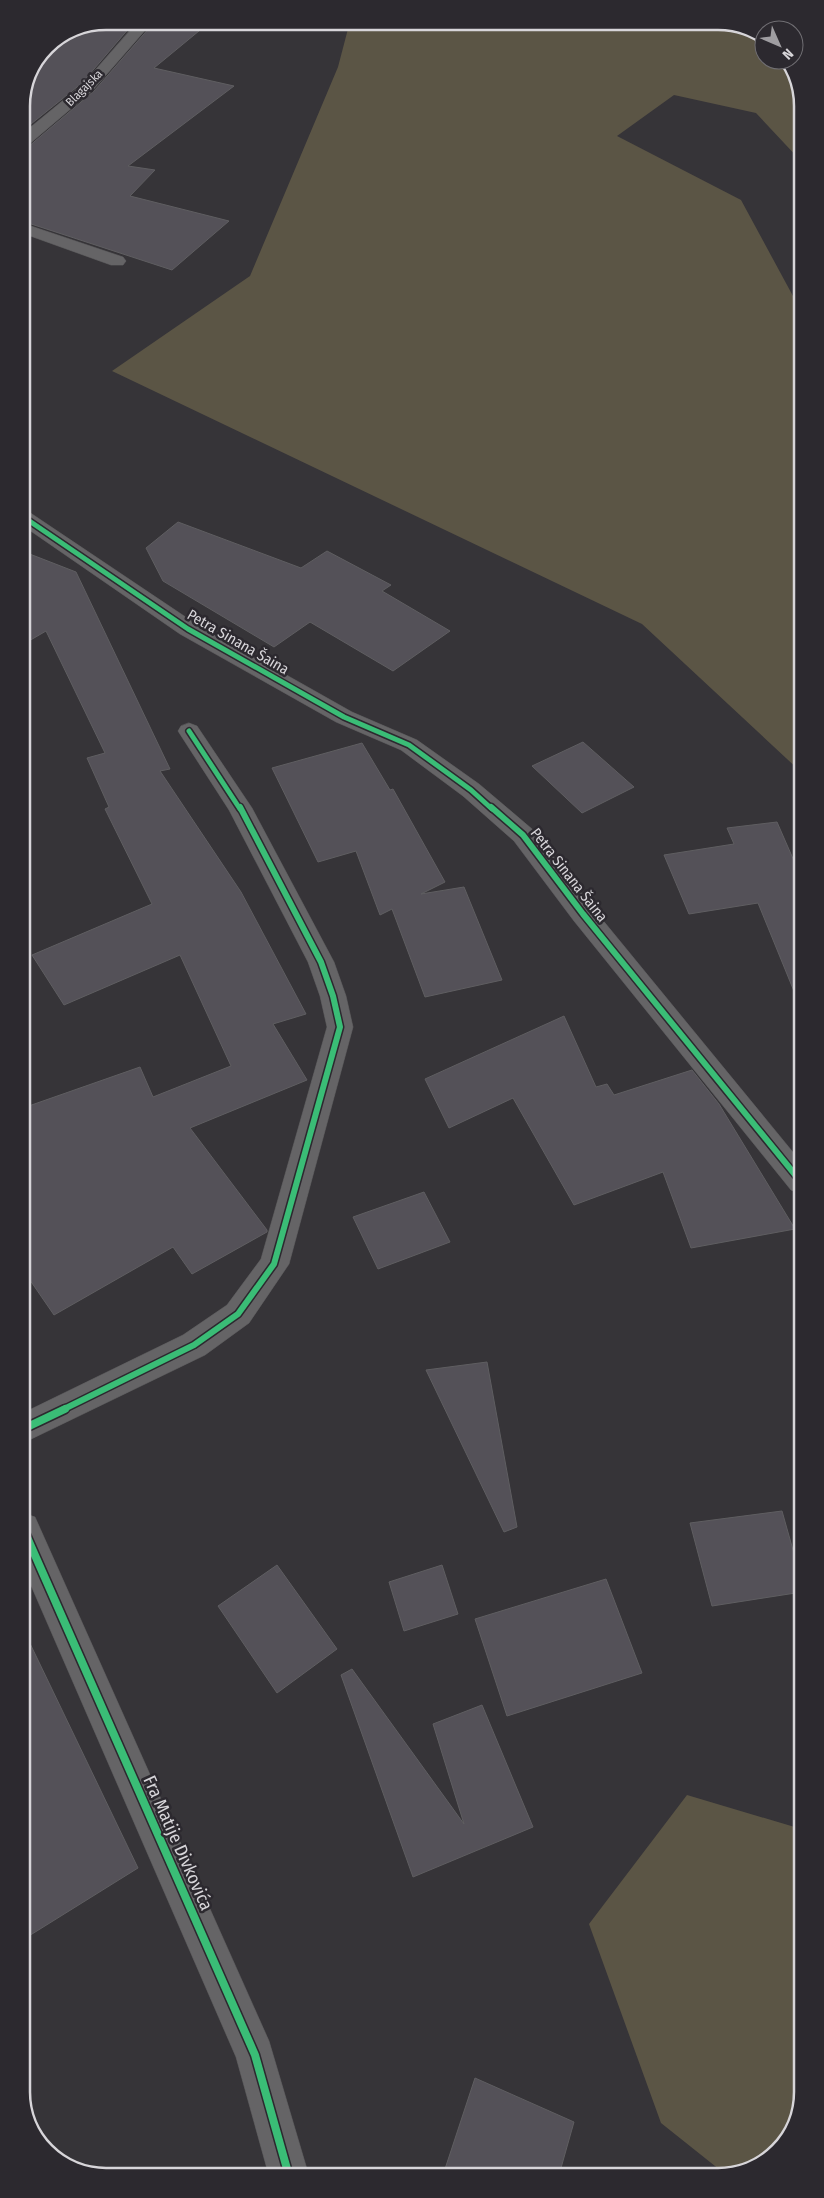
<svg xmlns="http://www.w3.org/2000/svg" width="824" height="2198" font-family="'Fira Sans Condensed',sans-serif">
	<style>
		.green { fill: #5b5545 }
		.building { fill: #545158; stroke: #5f5e61 }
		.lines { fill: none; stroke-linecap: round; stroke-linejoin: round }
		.minor-casing { stroke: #535254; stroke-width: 1 }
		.minor { fill: #656466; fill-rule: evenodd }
		.cycleway-far2-casing { stroke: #2c292f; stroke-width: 8 }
		.cycleway-far1-casing { stroke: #2c292f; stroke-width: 9 }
		.cycleway-casing { stroke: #2c292f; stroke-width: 11 }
		.cycleway-far2 { stroke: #3abd76; stroke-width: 5 }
		.cycleway-far1 { stroke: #3abd76; stroke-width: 6 }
		.cycleway { stroke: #3abd76; stroke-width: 8 }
		.labels { text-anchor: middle; stroke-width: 5; stroke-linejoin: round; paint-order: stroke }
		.far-street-label { font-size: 12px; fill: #d7d5d9; stroke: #2c292f }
		.street-label { font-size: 15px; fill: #d7d5d9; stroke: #2c292f }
		.near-street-label { font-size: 18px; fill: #d7d5d9; stroke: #2c292f }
		.rim { fill: none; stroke: #d7d5d9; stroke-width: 2.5 }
	</style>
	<rect width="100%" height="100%" fill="#363438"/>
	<path class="green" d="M723 21 764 37V60H784L800 84V160L756 113 674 95 617 136 741 200 800 309 801 772 642 624 112 371 250 276 338 67 349 25Z
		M687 1795 798 1828 802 1832 803 2092 785 2143 740 2174H725L661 2123 589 1924Z"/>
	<path class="building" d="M205 26 154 68 234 86 128 166 155 170 130 196 229 221 172 270 22 221 21 150 28 147 94 91 150 27Z
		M130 27 82 83 21 132V101L42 55 81 28Z
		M178 522 301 568 327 551 391 585 382 591 450 631 393 671 310 622 274 647 163 581 146 548Z
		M22 551 76 572 170 769 160 771 241 892 306 1014 273 1024 307 1080 190 1128 267 1230V1232L192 1274 173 1247 54 1315 23 1270V1108L140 1067 153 1097 231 1066 180 955 64 1005 32 955 152 904 105 809 109 807 87 758 105 753 46 631 22 645Z
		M583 742 634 787 582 813 532 766Z
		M362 743 390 790 393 789 445 882 421 894 464 887 502 980 425 997 392 909 380 915 356 851 318 862 272 768Z
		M777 822 801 877 800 1006 758 903 689 914 664 855 734 844 727 828Z
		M564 1016 596 1087 607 1084 614 1095 692 1070 719 1104 795 1229 691 1248 663 1172 574 1205 513 1098 449 1128 425 1079Z
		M424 1192 450 1242 378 1269 353 1217Z
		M487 1362 517 1527 504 1532 426 1370Z
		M782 1511 802 1582V1592L712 1606 690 1523Z
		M277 1565 337 1649 277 1693 218 1606Z
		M442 1565 458 1614 404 1631 389 1582Z
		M606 1579 642 1673 507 1716 475 1619Z
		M24 1631 138 1868 24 1939Z
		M352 1669 464 1824 433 1724 482 1705 533 1827 413 1877 341 1675Z
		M475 2078 574 2122 559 2175H443Z"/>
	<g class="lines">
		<defs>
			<path id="minor" d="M133 27H148L93 90 27 146 21 148V135L83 84Z
				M22 223 123 257 126 261 123 265H111L22 233Z
				M22 510 29 512 196 624 352 712 417 740 479 784 532 829 592 907 801 1162V1194L791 1190 574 921 514 841 463 796 401 750 336 722 180 634 22 525Z
				M189 723 197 726 252 808 334 962 346 996 353 1027 289 1264 249 1323 205 1355 23 1443V1413L183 1335 227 1305 261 1259 327 1027 320 996 308 962 229 810 178 731 181 726Z
				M23 1513 35 1517 269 2041 309 2176H269L236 2057 23 1567Z"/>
		</defs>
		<use href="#minor" class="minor-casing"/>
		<use href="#minor" class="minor"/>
		<defs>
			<path id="cycleway-far2" d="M22 516 188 629 344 717 409 745 471 790 492 809
				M189 731 240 809"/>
			<path id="cycleway-far1" d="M491 807 523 835 583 914 801 1182
				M62 1410 194 1345 238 1314 274 1264 340 1027 333 996 321 962 240 807"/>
			<path id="cycleway" d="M23 1429 65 1409
				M23 1528 255 2055 289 2176"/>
		</defs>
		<use href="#cycleway-far2" class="cycleway-far2-casing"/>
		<use href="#cycleway-far1" class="cycleway-far1-casing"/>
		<use href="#cycleway" class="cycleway-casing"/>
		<use href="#cycleway-far2" class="cycleway-far2"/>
		<use href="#cycleway-far1" class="cycleway-far1"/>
		<use href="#cycleway" class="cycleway"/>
	</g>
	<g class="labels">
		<g class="far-street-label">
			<text transform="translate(84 88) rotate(-45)" y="4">Blagajska</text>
		</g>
		<g class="street-label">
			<text transform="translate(238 642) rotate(30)" y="5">Petra Sinana Šaina</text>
			<text transform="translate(569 875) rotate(52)" y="5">Petra Sinana Šaina</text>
		</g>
		<g class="near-street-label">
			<text transform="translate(178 1843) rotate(66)" y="6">Fra Matije Divkovića</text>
		</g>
	</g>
	<path d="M0 0H824V2198H0ZM106 30H718A76 76 0 0 1 794 106V2092A76 76 0 0 1 718 2168H106A76 76 0 0 1 30 2092V106A76 76 0 0 1 106 30Z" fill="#2c292f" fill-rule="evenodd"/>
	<path class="rim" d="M106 30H718A76 76 0 0 1 794 106V2092A76 76 0 0 1 718 2168H106A76 76 0 0 1 30 2092V106A76 76 0 0 1 106 30Z"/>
	<g transform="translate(779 45) rotate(135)"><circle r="24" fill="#2c292f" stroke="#706e73"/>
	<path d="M0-4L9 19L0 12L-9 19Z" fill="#9f9da1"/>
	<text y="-8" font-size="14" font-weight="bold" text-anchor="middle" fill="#d7d5d9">N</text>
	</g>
</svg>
